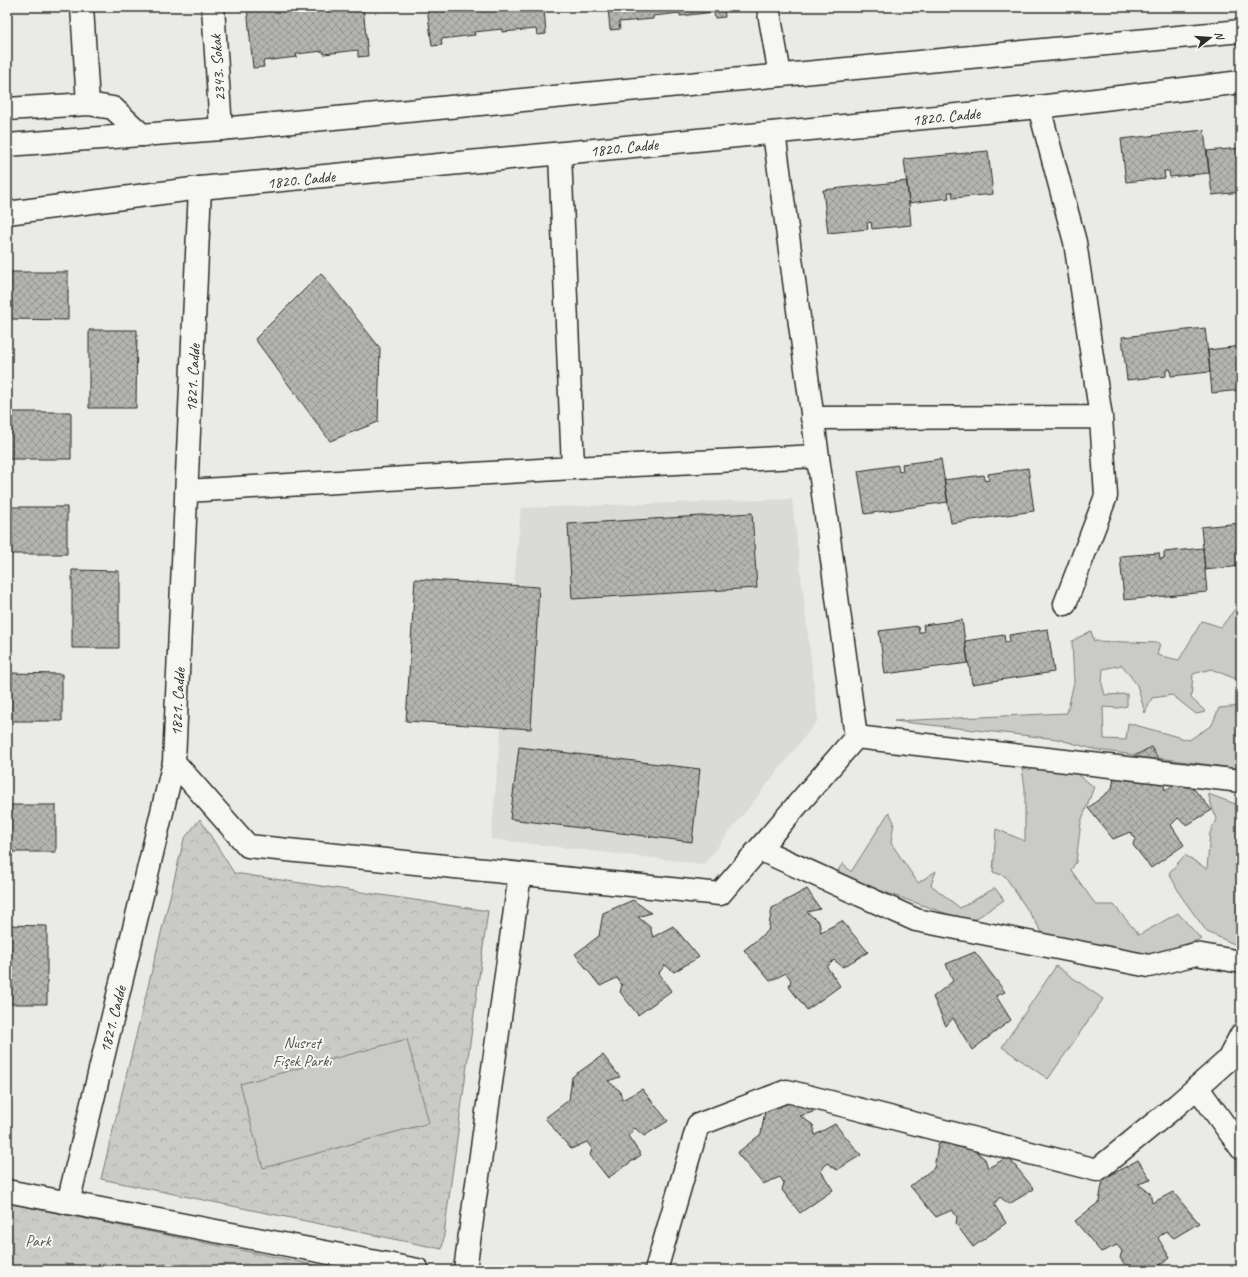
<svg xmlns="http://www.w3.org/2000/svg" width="1248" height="1277" font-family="Caveat,sans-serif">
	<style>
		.built { fill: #dadad6 }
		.park { fill: url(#park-crowns); stroke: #7a7a79 }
		.garden { fill: #cacac7; stroke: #7a7a79 }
		.building { fill: url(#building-cross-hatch); stroke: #2b2b2b }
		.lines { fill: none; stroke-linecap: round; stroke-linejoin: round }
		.minor-casing { stroke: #2b2b2b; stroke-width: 25 }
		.major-casing { stroke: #2b2b2b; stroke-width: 25 }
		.minor { stroke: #f6f6f2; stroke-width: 22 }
		.major { stroke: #f6f6f2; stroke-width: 22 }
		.labels { text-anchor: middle; stroke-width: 4; stroke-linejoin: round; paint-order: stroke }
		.street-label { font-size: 16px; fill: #2b2b2b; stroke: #f6f6f2 }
		.park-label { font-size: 16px; fill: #535352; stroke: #f6f6f2 }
	</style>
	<defs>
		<pattern id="park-crowns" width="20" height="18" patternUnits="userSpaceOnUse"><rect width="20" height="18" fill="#cacac7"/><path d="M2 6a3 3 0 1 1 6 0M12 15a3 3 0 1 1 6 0" fill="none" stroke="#aeaeab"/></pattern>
		<pattern id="building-cross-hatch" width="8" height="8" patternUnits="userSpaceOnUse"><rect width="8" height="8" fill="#b4b4b1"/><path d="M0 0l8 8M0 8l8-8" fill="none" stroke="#939390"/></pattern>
	</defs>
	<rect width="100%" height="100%" fill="#eaeae6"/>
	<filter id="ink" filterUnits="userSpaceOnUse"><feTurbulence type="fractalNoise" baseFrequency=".025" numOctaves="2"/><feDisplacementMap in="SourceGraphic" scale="8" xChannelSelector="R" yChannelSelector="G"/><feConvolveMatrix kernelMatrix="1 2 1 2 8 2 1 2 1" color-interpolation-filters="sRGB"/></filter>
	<g filter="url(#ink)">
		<path class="built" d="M792 499 818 720 704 864 491 839 521 508Z"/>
		<path class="park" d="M200 819 234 873 488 911 442 1249 101 1179 184 839Z
			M7 1203 340 1270H7Z"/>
		<path class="garden" d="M1241 607V681L1211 669 1193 674 1191 698 1206 712 1196 714 1172 695 1152 698 1145 713 1137 685 1122 665 1103 669 1102 684 1105 695 1127 694V706L1118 708 1103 707 1104 739 1126 740 1128 723 1189 740 1212 725 1219 708 1241 706V769L1097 750 1057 739 894 721 1067 713 1074 682 1072 641 1091 631 1094 641 1160 643 1157 655 1179 660 1202 621 1221 627 1235 609Z
			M1022 768 1074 771 1094 787 1081 822 1076 862 1071 870 1096 905H1114L1139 935 1178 913 1201 939 1150 956 1046 938 1005 876 993 872 996 829 1025 841V788Z
			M1208 794 1241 806V947L1207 932 1181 896 1169 873 1185 855 1207 869 1210 833 1216 819Z
			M889 812 894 822 891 843 918 883 936 871 931 885 960 908 995 888 1004 900 971 922 835 875 843 863 851 872Z
			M1056 966 1103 999 1048 1079 1002 1047Z
			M407 1039 429 1123 263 1168 240 1084Z"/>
		<path class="building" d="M247 7H363L368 56 358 57V50L324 54 323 51 296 54 297 57 263 61 264 67 253 68Z
			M427 7H544L546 34 537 35 536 29 502 32V29L474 32 475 35 441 39 442 45 432 46Z
			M608 7H724L725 17 715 18 714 12 680 16V13L653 16V19L619 22 620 29 610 30Z
			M1204 130 1209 173 1170 177 1169 171H1164L1165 178 1126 182 1121 139Z
			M1241 148V192L1212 195 1207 151Z
			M988 151 993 194 953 198 952 192H948L949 198 909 203 904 159Z
			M907 181 911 225 872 229 871 222 867 223 868 229 828 233 823 190Z
			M7 272H68V320L7 319Z
			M321 273 380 348 378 422 330 441 255 339Z
			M1205 328 1210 372 1171 376 1170 369 1166 370V376L1127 380 1122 337Z
			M89 330H137L136 408H89Z
			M1241 346V390L1212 393 1208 350Z
			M7 412H71V459H7Z
			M941 459 948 502 865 514 858 471 898 465 899 472 903 471 902 464Z
			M1028 468 1034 511 951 523 944 480 984 475 985 481 989 480 988 474Z
			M7 507H67V554H7Z
			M752 513 757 588 572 599 568 524Z
			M1241 523V566L1205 570 1201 527Z
			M1203 548 1207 592 1124 600 1120 556 1159 553 1160 559 1164 558V552Z
			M72 570 119 571V648H72Z
			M415 579 539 587 531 729 406 721Z
			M962 620 968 663 885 674 879 631 918 626 919 632H924L923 625Z
			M1048 629 1054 672 972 684 965 641 1004 635 1005 642 1010 641 1009 635Z
			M7 673 62 674V721H7Z
			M519 747 700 769 692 842 510 819Z
			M1151 747 1164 767 1163 780 1165 790 1185 779 1212 810 1187 825 1178 818 1171 825 1184 845 1151 868 1133 845 1135 838 1130 832 1113 839 1088 808 1112 789 1116 766Z
			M7 805H56V852H7Z
			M807 889 820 909 807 912 819 922 821 932 842 921 868 952 843 967 834 960 827 967 840 986 807 1010 789 987 791 980 786 973 770 981 744 950 768 931 772 908Z
			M633 900 651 913 638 917 650 927 653 937 673 926 699 957 674 972 665 965 659 973 671 991 638 1015 620 992 622 985 617 978 600 986 575 954 599 936 603 913Z
			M7 925 47 926V1004H7Z
			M975 952 1005 992 996 996 1011 1020 972 1050 953 1018 946 1026 933 997 953 981 946 964Z
			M603 1055 620 1077 608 1081 620 1091 622 1100 642 1089 668 1121 644 1136 635 1128 628 1136 641 1155 608 1178 590 1155 592 1149 587 1142 571 1149 545 1118 569 1100 572 1077Z
			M800 1092 813 1112 800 1116 813 1125 815 1135 835 1124 861 1155 837 1170 827 1163 821 1171 833 1190 800 1213 782 1190 784 1183 780 1177 763 1184 737 1153 761 1134 765 1111Z
			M973 1126 986 1145 973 1149 985 1159 988 1168 1008 1157 1034 1189 1009 1204 1000 1197 994 1204 1006 1223 973 1247 956 1224 957 1217 952 1210 936 1217 910 1186 934 1168 938 1145Z
			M1138 1160 1151 1180 1138 1184 1150 1193 1152 1203 1173 1192 1199 1223 1174 1238 1165 1231 1158 1238 1170 1258 1153 1270H1129L1120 1258 1122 1251 1117 1245 1101 1252 1075 1221 1099 1202 1103 1179Z"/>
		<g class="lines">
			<defs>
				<path id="minor" d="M82 7 88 104
					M213 7 221 129
					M768 7 780 75
					M7 109 88 104 113 108 142 135
					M560 154 573 468 818 456
					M812 418 1101 417 1075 242 1039 107
					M186 491 573 468
					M1065 604 1106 496 1101 417
					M856 737 1241 781
					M174 762 248 846 720 894 856 737 774 133
					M759 849 916 920 1149 966 1196 954 1241 962
					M1197 1087 1241 1148
					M7 1191 418 1270
					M68 1203 174 762 200 188
					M465 1270 520 874
					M656 1270 698 1125 787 1091 1097 1170 1177 1105 1228 1060 1241 1035"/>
				<path id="major" d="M7 145 221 129 1241 31
					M7 213 200 188 1039 107 1241 82"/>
			</defs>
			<use href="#minor" class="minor-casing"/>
			<use href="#major" class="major-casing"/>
			<use href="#minor" class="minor"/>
			<use href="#major" class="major"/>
		</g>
	</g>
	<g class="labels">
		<g class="street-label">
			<text transform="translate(217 68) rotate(-94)" y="6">2343. Sokak</text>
			<text transform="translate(946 116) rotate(-6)" y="6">1820. Cadde</text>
			<text transform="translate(624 147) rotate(-6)" y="6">1820. Cadde</text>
			<text transform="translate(301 179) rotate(-6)" y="6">1820. Cadde</text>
			<text transform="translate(192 378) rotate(-87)" y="6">1821. Cadde</text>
			<text transform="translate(177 702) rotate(-87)" y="6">1821. Cadde</text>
			<text transform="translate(112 1019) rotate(-76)" y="6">1821. Cadde</text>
		</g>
		<g class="park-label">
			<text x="302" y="1048">Nusret<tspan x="302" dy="18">Fişek Parkı</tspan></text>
			<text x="38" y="1246">Park</text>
		</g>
	</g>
	<rect width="1248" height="1277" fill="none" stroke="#f6f6f2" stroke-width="24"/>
	<rect x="12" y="12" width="1224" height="1253" fill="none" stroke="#2b2b2b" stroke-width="1.5" filter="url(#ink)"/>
	<g transform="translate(1210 38) rotate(73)" stroke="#f6f6f2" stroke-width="3" paint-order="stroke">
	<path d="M0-3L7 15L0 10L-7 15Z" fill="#2b2b2b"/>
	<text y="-6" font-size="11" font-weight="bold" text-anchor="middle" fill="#2b2b2b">N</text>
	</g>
</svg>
